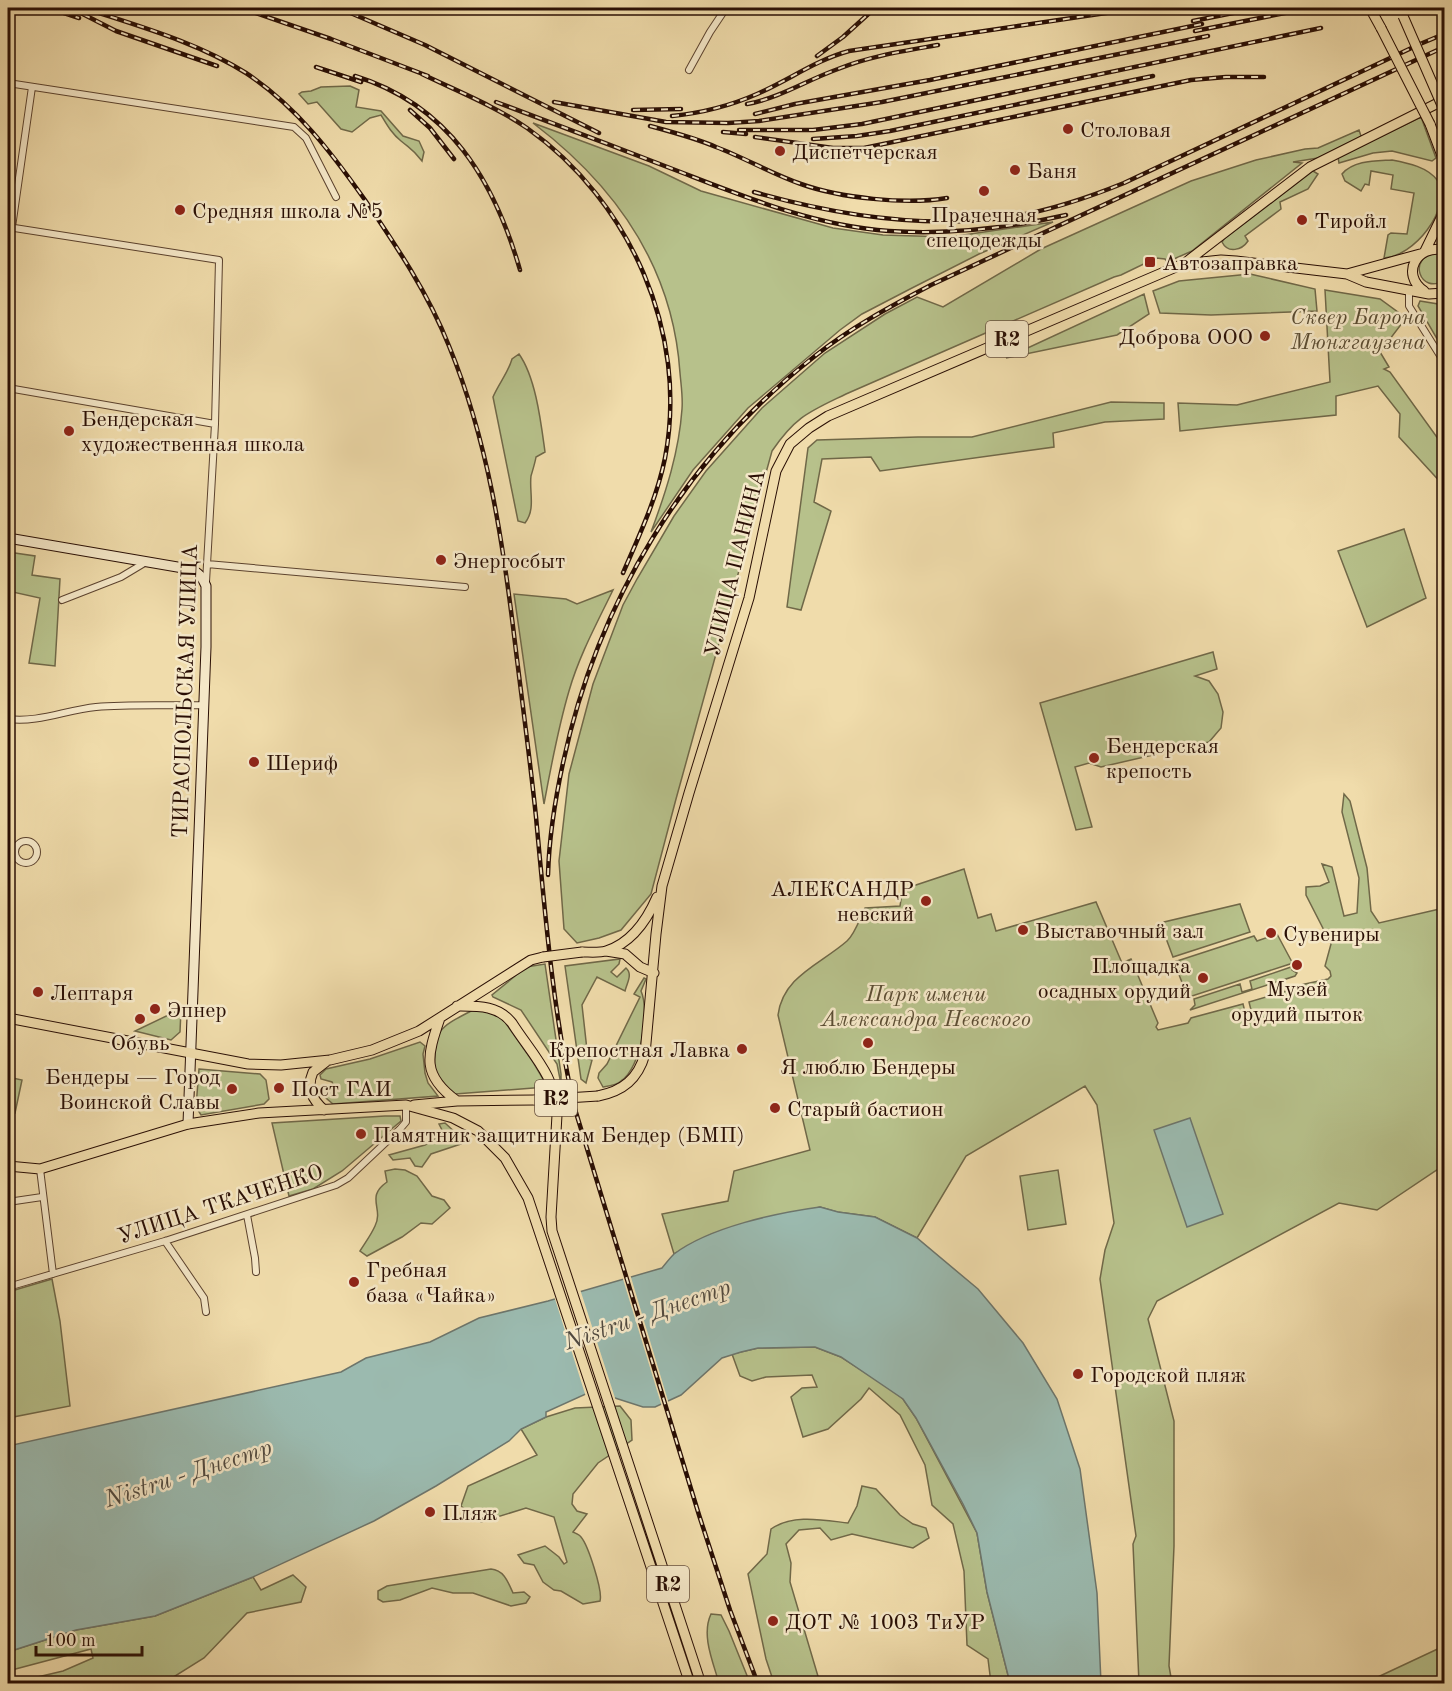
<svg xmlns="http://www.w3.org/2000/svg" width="1452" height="1691" font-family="'Old Standard TT',serif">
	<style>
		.green { fill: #b7c18b; stroke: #706848; stroke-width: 1.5 }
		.water { fill: #9bbaaf; stroke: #6d756b; stroke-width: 1.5 }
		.pier { fill: #f0dcab }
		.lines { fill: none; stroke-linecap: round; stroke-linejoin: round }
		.minor-casing { stroke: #5b422e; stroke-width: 8 }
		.secondary-casing { stroke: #290e04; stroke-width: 11 }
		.primary-casing { stroke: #290e04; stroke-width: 11 }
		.minor { stroke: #f5e8c8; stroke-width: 6 }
		.secondary { stroke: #f5e8c8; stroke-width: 9 }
		.primary { stroke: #f0dcab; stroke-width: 9 }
		.rail-casing { stroke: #290e04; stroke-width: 4.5 }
		.rail { stroke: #f5e8c8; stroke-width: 2; stroke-dasharray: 7; stroke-linecap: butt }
		.primary-bridge-casing { stroke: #290e04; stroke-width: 11; stroke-linecap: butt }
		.primary-bridge { stroke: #f0dcab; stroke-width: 9 }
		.poi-dot { fill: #8f2418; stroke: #f5e8c8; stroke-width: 2 }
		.labels { text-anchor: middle; stroke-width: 5; stroke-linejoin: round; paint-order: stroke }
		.shield { fill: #f5e8c8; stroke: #664f3f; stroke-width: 1.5 }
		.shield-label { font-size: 21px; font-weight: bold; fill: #290e04 }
		.poi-label { font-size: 22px; fill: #290e04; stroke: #f5e8c8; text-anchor: start }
		.park-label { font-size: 22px; font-style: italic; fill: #5b4d33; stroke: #f5e8c8 }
		.street-label { font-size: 22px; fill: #290e04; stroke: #f5e8c8 }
		.water-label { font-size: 24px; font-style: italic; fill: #514a40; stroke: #f5e8c8 }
	</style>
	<rect width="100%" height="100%" fill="#f0dcab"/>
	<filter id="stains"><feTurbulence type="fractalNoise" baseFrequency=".00333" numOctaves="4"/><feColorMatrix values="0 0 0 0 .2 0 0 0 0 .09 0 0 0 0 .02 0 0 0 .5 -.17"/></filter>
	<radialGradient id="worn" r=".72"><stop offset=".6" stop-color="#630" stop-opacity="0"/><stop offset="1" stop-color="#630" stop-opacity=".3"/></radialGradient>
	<path class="green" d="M350 86 359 90 356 107 381 111 403 136 419 141 424 152 422 161C413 149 412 150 401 141 392 134 387 125 381 115L370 118 352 132 341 129 317 102 308 104 299 94 302 92 311 91 321 87Z
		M1421 117 1436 158 1432 161 1392 151 1373 153 1339 163 1338 157Z
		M533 123 649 166 701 191 833 228 883 235 950 237 1053 222 979 254 912 288 862 314 840 330 748 408 693 470 651 532C666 492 679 452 682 409 683 397 681 385 680 373 673 267 616 186 533 123Z
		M1359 130 1361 136 1357 141 1318 158 1293 162 1302 163 1192 251 1167 262 1165 259 1156 258 1121 275 1114 277 846 394C809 412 796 416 772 451L676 799 651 894 621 930 599 938 577 943 564 929 559 861 569 774 593 684 623 605 637 579 674 516 706 471 762 408 825 353 885 314 917 297 943 307 1041 249 1191 181 1256 160 1305 149 1318 148Z
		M1392 160C1408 163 1428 167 1438 181 1452 210 1413 257 1384 258L1388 235 1391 233 1407 234 1414 193 1391 189 1393 175 1371 171 1369 185 1365 184 1361 191 1345 181 1342 174C1354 160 1376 161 1392 160Z
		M1313 171 1318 174 1308 189 1280 202 1281 209 1245 236 1248 241C1242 250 1228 254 1222 242L1224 239Z
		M1438 253 1444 256V280C1421 296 1405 256 1438 253Z
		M1250 274 1315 289 1317 311 1211 315 1160 313 1153 291 1179 281Z
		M1325 290 1380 299 1406 318 1380 352 1389 367 1384 369 1390 372 1444 447V486L1399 437 1400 414 1378 386 1336 396V415L1180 431 1178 403 1237 405 1330 382Z
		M1144 294 1149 314 1117 335 1006 358Z
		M1420 301 1444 305V351L1418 306Z
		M519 354C536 378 541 423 545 452L536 457C535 463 533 469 531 476 529 492 536 509 525 523L518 521 493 397C499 383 508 373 512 359Z
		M1111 402 1164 403V419L1105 422 1053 433 1054 447 880 471 871 457 822 459 814 502 831 511 801 610 787 607 808 448 817 440 918 437H972Z
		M1404 529 1426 598 1367 627 1338 551Z
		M8 552 35 556 32 575 60 579 55 666 29 663 40 598 8 591Z
		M613 590C597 623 579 656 569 691 558 728 551 766 544 804L514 594 566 599 577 604Z
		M1213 652 1217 669 1195 676 1209 681 1218 694 1223 712 1221 728 1209 742 1101 767 1089 763 1075 767 1092 827 1076 830 1040 703Z
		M1344 794 1350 801 1367 868 1371 911 1379 923 1444 908V1165L1377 1210 1339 1203 1157 1301 1148 1319 1174 1421V1546L1169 1666 1172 1683H1139L1133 1544 1136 1536 1100 1279 1105 1250 1114 1223 1097 1105 1085 1086 966 1156 917 1238 875 1217 837 1212 820 1207 712 1234 674 1254 662 1214 728 1201 734 1171 810 1150 778 1015C783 976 821 964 847 941 855 934 860 918 865 908L900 906 902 893 913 886 964 869 978 918 991 914 996 931 1096 902 1122 963 1131 959 1158 1023 1156 1027 1158 1030 1188 1023 1191 1018 1243 1004 1245 1012 1251 1010 1249 1002 1293 989 1296 986 1328 979 1331 976 1330 971 1325 966 1331 944 1306 895V887L1320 886 1329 882 1322 864 1332 867 1344 916 1357 913 1359 878 1342 812Z
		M1240 904 1250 932 1173 957 1161 925 1164 922Z
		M1277 934 1292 962 1290 964 1192 996 1187 995 1174 962 1254 936 1257 941Z
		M620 959 619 964 611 972 617 977 626 968C633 974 627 983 625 991L597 977 582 1005 588 1059 592 1060 586 1083 581 1079 565 966Z
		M545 964 561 1074V1084L557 1064 521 1010 493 997 492 995 526 967Z
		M1291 967 1292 970 1297 973 1295 976 1190 1010 1195 1005 1194 999 1240 984 1242 992 1252 989 1250 981Z
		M644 978 646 979 641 991C650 1011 641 1068 621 1081 617 1085 609 1086 603 1087L598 1078 599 1073 607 1064 640 997 634 994Z
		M181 1009 180 1032 171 1040 135 1031Z
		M473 1010 488 1011 500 1015 533 1062 546 1084V1087L455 1094 451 1092 434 1072C436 1030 434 1030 473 1010Z
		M420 1042 425 1046 423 1054 425 1073 428 1083 438 1096 333 1104 326 1098 325 1093 335 1089 332 1082 321 1079 320 1075 326 1069 370 1059Z
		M199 1069 260 1074 266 1080 269 1099 264 1104 201 1115 196 1107Z
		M8 1077 22 1080 15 1113 8 1111Z
		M385 1116H400L401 1121 342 1171 313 1189 289 1196 272 1123Z
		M445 1123 459 1136 461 1144 431 1154 422 1167 415 1166 410 1158 393 1160 389 1155 425 1145 440 1136 442 1130 439 1124Z
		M395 1169 405 1170 417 1176 432 1196 444 1200 450 1208 432 1224 421 1223 402 1237 367 1256 360 1251C365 1243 371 1235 375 1226 384 1208 365 1197 387 1182L385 1171Z
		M1058 1170 1066 1224 1028 1230 1020 1176Z
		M52 1279 60 1321 70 1406 8 1418V1292Z
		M815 1347 841 1357 891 1389 903 1399 916 1418 977 1533 987 1592 1010 1683H991L988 1659 967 1645 964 1571 953 1524 932 1505 925 1465 900 1415 869 1388 861 1399 828 1429 803 1437 791 1397 802 1388 817 1387 812 1375 766 1377 752 1381 740 1376 732 1354 758 1348Z
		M620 1406 631 1420 632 1440 598 1463 573 1494 572 1504 577 1511 587 1514 573 1532C575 1533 580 1535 581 1537 588 1545 603 1591 600 1601L583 1604 561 1591 554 1590 543 1582 534 1565 524 1563 518 1555 545 1546 559 1557 564 1564 567 1562 554 1517 526 1508 481 1522 461 1506 468 1486 537 1455 521 1429 546 1417 575 1408Z
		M862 1486 876 1489 900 1515 913 1524 926 1528 929 1538 913 1548 852 1534 831 1540 820 1528 799 1530 786 1544 791 1563 790 1582 820 1683H774L766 1659 748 1574 767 1554 771 1529C793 1514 822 1520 848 1523L857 1506Z
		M491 1569C504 1570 508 1582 513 1593L524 1592 530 1597 526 1603 511 1606 473 1593H453L432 1588 400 1600 383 1602 378 1599V1591L387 1586Z
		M293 1575 306 1587 301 1602 247 1613 204 1658 164 1683H12L63 1671 93 1658 91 1649 8 1671V1652L76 1630 155 1616 253 1577 261 1590Z
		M711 1614 721 1615 729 1631 750 1683H719C713 1662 701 1635 711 1614Z
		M1444 1646V1683H1365Z"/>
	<path class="water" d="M1190 1118 1223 1214 1187 1227 1154 1130Z
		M820 1207 838 1212 875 1217 917 1238 978 1289 1023 1343 1057 1399 1080 1469 1097 1593 1101 1683H1010L987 1592 977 1533 963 1504 916 1418 903 1399 841 1357 815 1347 758 1348 741 1352 722 1358 681 1395 655 1407H643L615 1398 590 1392 546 1412V1417L521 1429 509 1441 436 1486 374 1521 253 1577 155 1616 76 1630 8 1652V1446L341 1372 366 1358 430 1342 479 1318 548 1301 662 1268C666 1263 670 1258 674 1254 710 1227 776 1213 820 1207Z"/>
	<path class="pier" d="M630 1274 669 1404 662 1407 622 1276Z
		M580 1289 616 1401 590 1396 586 1397 554 1296Z"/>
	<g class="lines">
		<defs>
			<path id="minor" d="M689 70 710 32 726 8
				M8 83 294 127 306 138 336 197
				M8 227 219 260 215 424 206 582
				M12 227 32 87
				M1409 290V306L1444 362
				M8 388 215 424
				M207 564 465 587
				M62 600 121 577 146 562
				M8 719C38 723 66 710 96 707 131 704 168 706 204 705
				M15 852a11 11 0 1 1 22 0a11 11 0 1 1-22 0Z
				M40 1169 53 1274
				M8 1202 42 1197
				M247 1215 255 1258 256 1272
				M165 1241 204 1298 206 1312
				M8 1287 165 1241 336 1185 348 1178 400 1129 406 1122V1105"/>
			<path id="secondary" d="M8 538 189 569C199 572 202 577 206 586V647L188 1124"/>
			<path id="primary" d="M1370 8 1381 28
				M1430 124 1444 161
				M1425 251 1444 212
				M1185 263 1310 167 1444 100
				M1347 274 1420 254
				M1424 291C1400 274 1417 244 1444 250
				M606 951 625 954 640 967 654 973
				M582 952C590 952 599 953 606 951 632 943 647 920 657 897
				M457 1006C478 1006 498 1005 512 1023 531 1053 557 1077 557 1115L551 1217 552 1231 701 1684
				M8 1018 248 1064 281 1065 330 1060 372 1050 419 1031 531 960 543 957
				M440 1018C427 1056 421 1075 457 1101
				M598 1096C623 1091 638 1079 645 1054L656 934 662 886 689 793 749 598 776 471 790 444 809 428 828 416 1183 264 1221 260 1236 261 1347 274 1366 282 1429 294 1444 293
				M414 1105 457 1101 535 1100
				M324 1110C312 1099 306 1088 313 1072L327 1061
				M8 1166 40 1169 188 1124 259 1113 406 1105 453 1118 478 1131 505 1158 528 1198 690 1684"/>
		</defs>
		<use href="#minor" class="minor-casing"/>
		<use href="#secondary" class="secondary-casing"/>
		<use href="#primary" class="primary-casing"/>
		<use href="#minor" class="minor"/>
		<use href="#secondary" class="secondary"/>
		<use href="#primary" class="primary"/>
		<defs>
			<path id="rail" d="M49 8 79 18
				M71 8 116 31 217 66
				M84 8C138 26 197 42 246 73 296 106 331 152 365 200 397 247 428 293 449 346 488 441 503 542 515 643 522 701 530 759 536 817 545 914 553 1011 574 1106L699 1515 730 1610 758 1684
				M241 8 331 39 428 76
				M339 8 425 45 599 133
				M1193 21 1258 8
				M1195 31 1310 8
				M817 56 843 37 875 8
				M316 67 361 82
				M422 74C457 91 495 106 527 128 630 201 689 333 665 458 657 498 639 536 623 573
				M355 76C449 105 494 180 520 270
				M496 102C558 125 621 149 683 173 750 199 817 226 889 231 948 235 1009 228 1066 215
				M554 102 666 122 728 123 759 121 882 102 1208 36
				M747 104C780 98 807 80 838 69 870 56 904 51 938 45
				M410 110 430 128 454 159
				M633 110 681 109
				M755 114 795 104 930 80 1202 24
				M672 116C701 113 730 106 757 94 789 80 816 60 849 51L1140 8
				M650 126C672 132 695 138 716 147 745 158 772 174 801 184 840 198 906 205 947 198
				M739 130H813L862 124 1321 28
				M723 132 746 134
				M755 137 833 148H864L1191 80 1226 77H1264
				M813 139 857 136 890 131 1153 76
				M754 192C835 215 926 229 1009 217 1049 211 1087 198 1124 183L1420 44 1444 34
				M548 875C549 838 555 800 563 763 597 603 685 457 815 356 850 328 891 306 931 285L1444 47"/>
		</defs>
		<use href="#rail" class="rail-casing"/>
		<use href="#rail" class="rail"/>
		<defs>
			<path id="primary-bridge" d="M1403 16 1444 110
				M1381 28 1430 124
				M543 957 582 952
				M535 1100 598 1096"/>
		</defs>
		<use href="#primary-bridge" class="primary-bridge-casing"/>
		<use href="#primary-bridge" class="primary-bridge"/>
	</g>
	<g class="poi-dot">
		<circle cx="1068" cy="129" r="6"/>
		<circle cx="780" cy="151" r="6"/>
		<circle cx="1015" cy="170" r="6"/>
		<circle cx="984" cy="191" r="6"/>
		<circle cx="180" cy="210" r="6"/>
		<circle cx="1302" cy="220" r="6"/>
		<rect x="1144" y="256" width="12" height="12" rx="3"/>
		<circle cx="1265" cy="336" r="6"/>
		<circle cx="69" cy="431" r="6"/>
		<circle cx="441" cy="560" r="6"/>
		<circle cx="1094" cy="758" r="6"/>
		<circle cx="254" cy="762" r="6"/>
		<circle cx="926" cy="901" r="6"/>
		<circle cx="1023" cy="930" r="6"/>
		<circle cx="1271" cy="933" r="6"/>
		<circle cx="1297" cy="965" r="6"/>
		<circle cx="1203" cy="978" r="6"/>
		<circle cx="38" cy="992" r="6"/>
		<circle cx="155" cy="1009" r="6"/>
		<circle cx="140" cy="1019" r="6"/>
		<circle cx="868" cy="1043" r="6"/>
		<circle cx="742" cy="1049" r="6"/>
		<circle cx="279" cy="1088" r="6"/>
		<circle cx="232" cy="1089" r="6"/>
		<circle cx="775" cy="1108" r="6"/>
		<circle cx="361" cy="1134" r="6"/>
		<circle cx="354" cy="1282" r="6"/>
		<circle cx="1078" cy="1374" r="6"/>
		<circle cx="430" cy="1512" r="6"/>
		<circle cx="773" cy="1621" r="6"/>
	</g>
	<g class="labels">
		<g class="shield">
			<rect x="986" y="321" width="42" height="36" rx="4.5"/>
			<rect x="535" y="1080" width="42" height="36" rx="4.5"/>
			<rect x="647" y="1566" width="42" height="36" rx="4.5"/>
		</g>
		<g class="shield-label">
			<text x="1007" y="346">R2</text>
			<text x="556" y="1105">R2</text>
			<text x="668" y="1591">R2</text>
		</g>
		<g class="poi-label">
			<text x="1080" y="137">Столовая</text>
			<text x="792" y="159">Диспетчерская</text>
			<text x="1027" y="178">Баня</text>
			<text x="192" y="218">Средняя школа №5</text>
			<text x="984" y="222" text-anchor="middle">Прачечная<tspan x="984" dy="25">спецодежды</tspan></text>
			<text x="1314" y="228">Тиройл</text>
			<text x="1162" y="270">Автозаправка</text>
			<text x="1253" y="344" text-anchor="end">Доброва ООО</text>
			<text x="81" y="426">Бендерская<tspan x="81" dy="25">художественная школа</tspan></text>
			<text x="453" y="568">Энергосбыт</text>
			<text x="1106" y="753">Бендерская<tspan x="1106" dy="25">крепость</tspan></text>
			<text x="266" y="770">Шериф</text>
			<text x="914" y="896" text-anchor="end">АЛЕКСАНДР<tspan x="914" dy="25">невский</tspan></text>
			<text x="1035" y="938">Выставочный зал</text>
			<text x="1283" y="941">Сувениры</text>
			<text x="1191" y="973" text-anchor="end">Площадка<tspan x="1191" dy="25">осадных орудий</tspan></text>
			<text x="1297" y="996" text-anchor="middle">Музей<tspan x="1297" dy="25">орудий пыток</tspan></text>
			<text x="50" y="1000">Лептаря</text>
			<text x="167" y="1017">Эпнер</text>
			<text x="140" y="1050" text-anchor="middle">Обувь</text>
			<text x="730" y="1057" text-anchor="end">Крепостная Лавка</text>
			<text x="868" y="1074" text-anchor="middle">Я люблю Бендеры</text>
			<text x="220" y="1084" text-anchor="end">Бендеры — Город<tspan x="220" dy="25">Воинской Славы</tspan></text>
			<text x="291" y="1096">Пост ГАИ</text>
			<text x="787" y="1116">Старый бастион</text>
			<text x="373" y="1142">Памятник защитникам Бендер (БМП)</text>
			<text x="366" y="1277">Гребная<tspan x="366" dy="25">база «Чайка»</tspan></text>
			<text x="1090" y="1382">Городской пляж</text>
			<text x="442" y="1520">Пляж</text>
			<text x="785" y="1629">ДОТ № 1003 ТиУР</text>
		</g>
		<g class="park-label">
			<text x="1358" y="324">Сквер Барона<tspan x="1358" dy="25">Мюнхгаузена</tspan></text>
			<text x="926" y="1001">Парк имени<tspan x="926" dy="25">Александра Невского</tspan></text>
		</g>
		<g class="street-label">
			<text transform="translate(734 563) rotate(-76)" y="8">УЛИЦА ПАНИНА</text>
			<text transform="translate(184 691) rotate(-88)" y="8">ТИРАСПОЛЬСКАЯ УЛИЦА</text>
			<text transform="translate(220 1203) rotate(-18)" y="8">УЛИЦА ТКАЧЕНКО</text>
		</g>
		<g class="water-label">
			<text transform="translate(647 1314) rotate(-19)" y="8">Nistru - Днестр</text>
			<text transform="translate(188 1473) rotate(-18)" y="8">Nistru - Днестр</text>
		</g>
	</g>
	<rect width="1452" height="1691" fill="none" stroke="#f0dcab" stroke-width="30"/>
	<rect x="9" y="9" width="1434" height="1673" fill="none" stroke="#290e04" stroke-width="3"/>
	<rect x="15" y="15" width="1422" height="1661" fill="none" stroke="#290e04" stroke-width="1.5"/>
	<path d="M36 1646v9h106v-9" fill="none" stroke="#290e04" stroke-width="3"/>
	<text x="45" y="1646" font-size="18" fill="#290e04" stroke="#f5e8c8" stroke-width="4.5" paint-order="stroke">100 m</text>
	<rect width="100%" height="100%" filter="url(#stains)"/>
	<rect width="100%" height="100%" fill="url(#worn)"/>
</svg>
